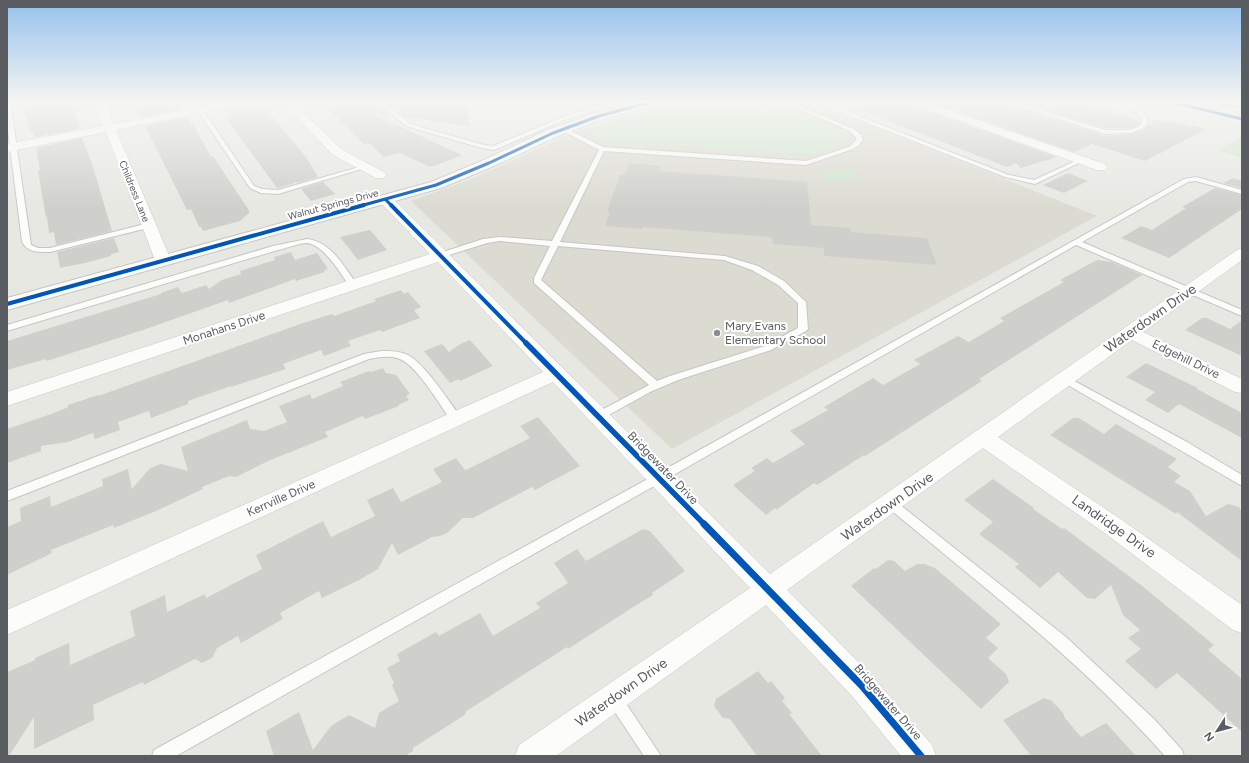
<svg xmlns="http://www.w3.org/2000/svg" width="1249" height="763" font-family="Figtree,sans-serif">
	<style>
		.education { fill: #dcdbd2 }
		.green { fill: #d0e5d0 }
		.building { fill: #cfcfcc }
		.lines { fill: none; stroke-linecap: round; stroke-linejoin: round }
		.lane-casing { stroke: #c5c5c4; stroke-width: 2 }
		.street-casing { stroke: #c5c5c4; stroke-width: 1 }
		.secondary-casing { stroke: #c5c6c5; stroke-width: 2 }
		.lane { fill: #fcfcfb; fill-rule: evenodd }
		.street { fill: #fcfcfb; fill-rule: evenodd }
		.secondary { fill: #fcfcfb; fill-rule: evenodd }
		.quiet { stroke: #42a1e6; stroke-width: 2.5; stroke-dasharray: 5 2.5; stroke-linecap: butt }
		.cycleway-far3-casing { stroke: #fff; stroke-width: 4.5 }
		.cycleway-far2-casing { stroke: #fff; stroke-width: 6 }
		.cycleway-far1-casing { stroke: #fff; stroke-width: 8 }
		.cycleway-casing { stroke: #fff; stroke-width: 10 }
		.cycleway-far3 { stroke: #0057b8; stroke-width: 3 }
		.cycleway-far2 { stroke: #0057b8; stroke-width: 4 }
		.cycleway-far1 { stroke: #0057b8; stroke-width: 5.5 }
		.cycleway { stroke: #0057b8; stroke-width: 7 }
		.poi-dot { fill: #8b8d8e; stroke: #fff; stroke-width: 1.5 }
		.labels { text-anchor: middle; stroke-width: 4; stroke-linejoin: round; paint-order: stroke }
		.far-street-label { font-size: 10px; fill: #595c61; stroke: #fff }
		.poi-label { font-size: 12px; fill: #595c61; stroke: #fff; text-anchor: start }
		.street-label { font-size: 12px; fill: #595c61; stroke: #fff }
		.near-street-label { font-size: 14px; fill: #595c61; stroke: #fff }
	</style>
	<rect width="100%" height="100%" fill="#e8e8e3"/>
	<path class="education" d="M683 101H808L1097 216 672 449 411 201 474 178 577 131Z"/>
	<path class="green" d="M684 101H770L841 131 848 138 847 141 843 144 811 155 645 143 644 147 609 144 589 133V130L592 128 626 116Z
		M1242 137V158L1219 150Z
		M849 168 854 169 859 176 857 177 832 182 824 180 819 173Z"/>
	<path class="building" d="M24 101H71L80 129 35 137 32 132H30Z
		M133 101H178L182 109 140 117Z
		M320 101H375L391 116 373 114 462 155 434 166H428L400 153 384 157 370 144 365 145Z
		M384 101H467L469 126 404 117Z
		M879 101H908L909 104 1057 157 1021 168 1016 163 1007 167 854 108Z
		M927 101H1002L1015 107 1016 109 1019 108 1105 136 1132 134 1143 130 1149 124 1152 125 1153 120 1170 123V121L1206 129 1145 161 1092 144 1074 152Z
		M1037 101H1073L1140 121V122L1137 126 1128 128H1105L1027 104Z
		M256 105 263 110H266L306 157 318 177 297 183 296 182 292 184 277 188 226 118 232 116 228 111Z
		M187 117 192 125 193 124 211 157 213 156 250 212 240 221 203 231 201 227H199L191 209 187 210 145 126Z
		M82 138 93 167 112 231 56 245 54 232 49 233 47 217H46L38 171 40 170 36 148Z
		M629 163 660 166 659 171 807 182 811 225 850 228 851 232 927 238 937 265 824 256V248L773 244 772 237 643 227 642 229 605 226 610 212H607L620 175H625Z
		M1068 173 1088 181 1064 193 1043 185Z
		M1233 178 1242 181V188L1223 183Z
		M323 182 335 194 311 201 301 189Z
		M1215 188 1242 195V209L1169 258 1121 238 1141 226 1152 230 1186 208 1182 207Z
		M370 230 387 250 358 260 340 237Z
		M114 238 119 252 111 254V256L85 263 60 268 57 252Z
		M291 252 295 260 317 253 328 269 324 270 325 272 296 281 295 279 229 303 228 300 146 329 47 361 46 359 7 370V341L161 294V293L178 287 182 293 206 285 209 289 222 280 241 274 240 271 275 260 274 257Z
		M1097 260 1112 262 1142 275 979 379 982 381 865 456 864 455 817 485 814 483 776 510 775 508 766 515 733 485 755 471 751 468 767 458 773 463 805 444 790 431 828 410 824 407 873 378 883 385 920 364 914 360 958 336 969 342 1004 321 1000 318 1064 282 1060 280Z
		M401 290 404 294 408 292 421 307 414 310 420 318 382 332 380 330 348 341 351 346 324 356 321 350 283 364 286 369 231 387V386L188 401V404L151 418 149 411 118 422 120 430 95 439 93 433 68 442 41 446V451L7 463V429L54 413 68 407V405L98 395V396L303 323 332 314 334 316 376 301 374 299Z
		M1202 318H1207L1230 329 1242 320V356L1185 330Z
		M470 340 493 366 460 381 459 379 450 383 424 351 442 344 449 352 460 344Z
		M1146 363 1198 388 1197 389 1242 413V438L1179 404 1168 413 1145 400 1155 392 1126 377Z
		M383 368 386 373 396 375 410 394 406 396 409 400 398 405 399 406 365 419 363 416 325 432 328 437 268 461 236 477 229 476 202 487 203 489 156 511 114 528 113 525 51 550 52 553 7 575V527L21 521 20 508 50 496 51 507 103 486 102 479 128 469 132 489 150 468 161 464 188 471 181 447 247 420 250 429 264 431 287 422 279 406 310 394 312 399 343 386 340 382 369 371 371 372Z
		M538 417 580 466 535 490 532 487 473 518H463L447 533 440 536 432 537 398 555 392 543 378 569 359 580 322 598 319 591 280 613 283 619 241 643 238 636 217 648 212 658 202 663 195 659 144 685 143 682 93 705 94 720 34 749V717L9 756H7V672L35 660V658L69 643 70 665 135 636 130 611 165 595 167 612 205 594 206 598 262 569 256 555 323 521 331 537 375 516 367 500 393 488 401 502 442 482 433 469 456 458 465 470 470 468 530 438 520 426Z
		M1073 418H1079L1104 434 1116 424 1177 459 1168 467 1181 476 1174 482 1190 491 1206 516 1228 504 1239 507 1242 512V561L1177 512 1176 514 1050 435Z
		M993 479 1034 508 1033 509 1062 529 1064 528 1141 585 1214 645 1208 650 1242 679V732L1177 673 1156 689 1125 661 1141 649 1128 638 1140 630 1123 615 1111 585 1095 599 1087 598 1058 572 1040 588 1015 567 1019 564 979 534 993 522 964 500Z
		M643 529 650 531 685 571 652 593 653 595 638 604 568 649 567 647 465 712 466 714 413 748V751L405 756H274L266 731 299 712 313 750 331 726 349 715 375 728 379 713 399 701 392 685 394 683 387 668 400 661 397 654 436 632 439 636 480 613 493 636 540 608 536 603 568 583 554 563 577 549 586 561Z
		M888 560 894 561 905 571 917 564H924L935 568 1001 624 986 638 998 648 988 658 1006 674 1009 682 981 709 851 586 874 568 876 569Z
		M758 671 768 683 771 681 785 698 782 701 792 713 789 714 822 756H757L730 719 723 718 714 706 716 699Z
		M1044 698 1052 701 1063 713 1065 718 1081 737 1106 723 1136 756H1031L1003 720Z"/>
	<g class="lines">
		<defs>
			<path id="lane" d="M7 101H10L31 245 38 248H50L149 223H152V227L50 252C39 252 28 253 22 242L7 122Z
				M191 101H197L254 186 262 189 278 190 363 166 368 167 278 194 261 193 250 188Z
				M376 101H382L410 124 484 145 493 146 563 117 615 101H623L567 119 494 150 482 148 406 126Z
				M780 101H787L854 129 860 134 863 139 859 145 853 149 806 165 604 151 560 242 725 256 758 266 784 281 806 302 808 329 806 331 771 350 678 380 650 392 598 421 594 420 593 417 594 414 649 385 534 283V278L550 246 500 241 487 243 440 258 436 256 437 254 483 239 500 237 552 241 599 150 561 130V128H565L603 147 806 161 849 147 857 139 850 131ZM558 246 724 260 752 270 778 285 798 303V328L765 346 670 376 657 381 541 280Z
				M825 101H831V105L1009 175 1034 180 1080 159 1085 160 1035 184 1005 177 827 107 824 103Z
				M1003 101H1011L1105 130H1128L1138 127 1142 123 1141 117 1129 105 1132 103 1146 116 1148 123 1142 129 1131 133 1105 134Z
				M1196 177 1242 190V194L1196 181 1188 182 1082 242 1242 310V316L1076 245 663 481 176 756H152L154 750 655 475 1184 179Z
				M307 239C331 242 343 265 356 283L357 285 356 287H350C341 274 323 243 306 243 296 244 287 248 278 250L7 331V325L273 246Z
				M381 351C390 351 400 351 408 355 426 365 447 399 460 416L461 419 460 422H452C440 405 418 367 400 359 391 355 378 357 369 359L7 501V491L364 354Z
				M1065 376 1187 442 1242 475V486L1061 381 1060 379Z
				M890 498 894 500 1066 637 1155 720 1182 750 1184 756H1165C1082 662 982 586 886 506L884 503 886 500Z
				M614 690 619 693 661 756H644L609 703 606 698 609 693Z"/>
			<path id="street" d="M94 101H104L114 124 230 101H249L244 104 116 130 171 260 168 263 163 265 158 263 155 260 106 132 7 152V144L103 126Z
				M281 101H292L341 149 384 172 386 175 384 178H376L333 155Z
				M909 101H923L1105 164 1107 167 1105 170H1097L910 103Z
				M1097 101 1132 102 1137 105C1131 111 1103 107 1097 101Z
				M385 195 390 196 770 574 1237 250 1242 248V260L1143 332 1242 379V393L1235 392 1132 340 998 437 1122 520 1242 605V633L1233 630 1106 534 983 448 787 590 872 676 932 745 936 756H901L852 696 766 605 556 756H515L519 745 750 588 553 382 7 635V610L543 372 438 262 7 406V392L430 254 380 202 378 199 380 196Z"/>
			<path id="secondary" d="M642 101H661L659 104 603 119 558 136 494 166 441 188 7 310V298L431 182 484 160 548 130 595 113Z
				M1219 101H1242V108L1221 104Z"/>
		</defs>
		<use href="#lane" class="lane-casing"/>
		<use href="#street" class="street-casing"/>
		<use href="#secondary" class="secondary-casing"/>
		<use href="#lane" class="lane"/>
		<use href="#street" class="street"/>
		<use href="#secondary" class="secondary"/>
		<path class="quiet" d="M1206 101 1242 107"/>
		<defs>
			<path id="cycleway-far3" d="M1167 101 1242 119
				M385 199 392 206
				M360 206 436 185 489 163 553 133 599 116 655 101"/>
			<path id="cycleway-far2" d="M391 205 527 344
				M7 304 364 205"/>
			<path id="cycleway-far1" d="M526 343 705 525"/>
			<path id="cycleway" d="M704 524 862 686 921 756"/>
		</defs>
		<use href="#cycleway-far3" class="cycleway-far3-casing"/>
		<use href="#cycleway-far2" class="cycleway-far2-casing"/>
		<use href="#cycleway-far1" class="cycleway-far1-casing"/>
		<use href="#cycleway" class="cycleway-casing"/>
		<use href="#cycleway-far3" class="cycleway-far3"/>
		<use href="#cycleway-far2" class="cycleway-far2"/>
		<use href="#cycleway-far1" class="cycleway-far1"/>
		<use href="#cycleway" class="cycleway"/>
	</g>
	<linearGradient id="sky" x2="0" y2="1"><stop stop-color="#94c1ed"/><stop offset="0.49" stop-color="#f5f5f2"/><stop offset="1" stop-color="#f5f5f2" stop-opacity="0"/></linearGradient>
	<rect width="1249" height="208" fill="url(#sky)"/>
	<circle class="poi-dot" cx="717" cy="333" r="4"/>
	<g class="labels">
		<g class="far-street-label">
			<text transform="translate(135 191) rotate(68)" y="4">Childress Lane</text>
			<text transform="translate(333 204) rotate(-15)" y="4">Walnut Springs Drive</text>
		</g>
		<g class="poi-label">
			<text x="725" y="330">Mary Evans<tspan x="725" dy="14">Elementary School</tspan></text>
		</g>
		<g class="street-label">
			<text transform="translate(224 328) rotate(-18)" y="4">Monahans Drive</text>
			<text transform="translate(1186 359) rotate(26)" y="4">Edgehill Drive</text>
			<text transform="translate(663 468) rotate(46)" y="4">Bridgewater Drive</text>
			<text transform="translate(281 498) rotate(-24)" y="4">Kerrville Drive</text>
			<text transform="translate(888 702) rotate(49)" y="4">Bridgewater Drive</text>
		</g>
		<g class="near-street-label">
			<text transform="translate(1150 318) rotate(-35)" y="5">Waterdown Drive</text>
			<text transform="translate(887 506) rotate(-35)" y="5">Waterdown Drive</text>
			<text transform="translate(1114 526) rotate(35)" y="5">Landridge Drive</text>
			<text transform="translate(621 692) rotate(-35)" y="5">Waterdown Drive</text>
		</g>
	</g>
	<rect width="1249" height="763" fill="none" stroke="#595c61" stroke-width="16"/>
	<g transform="translate(1217 731) rotate(234)" stroke="#ffffff" stroke-width="3" paint-order="stroke">
	<path d="M0-3L7 15L0 10L-7 15Z" fill="#595c61"/>
	<text y="-6" font-size="11" font-weight="bold" text-anchor="middle" fill="#595c61">N</text>
	</g>
</svg>
